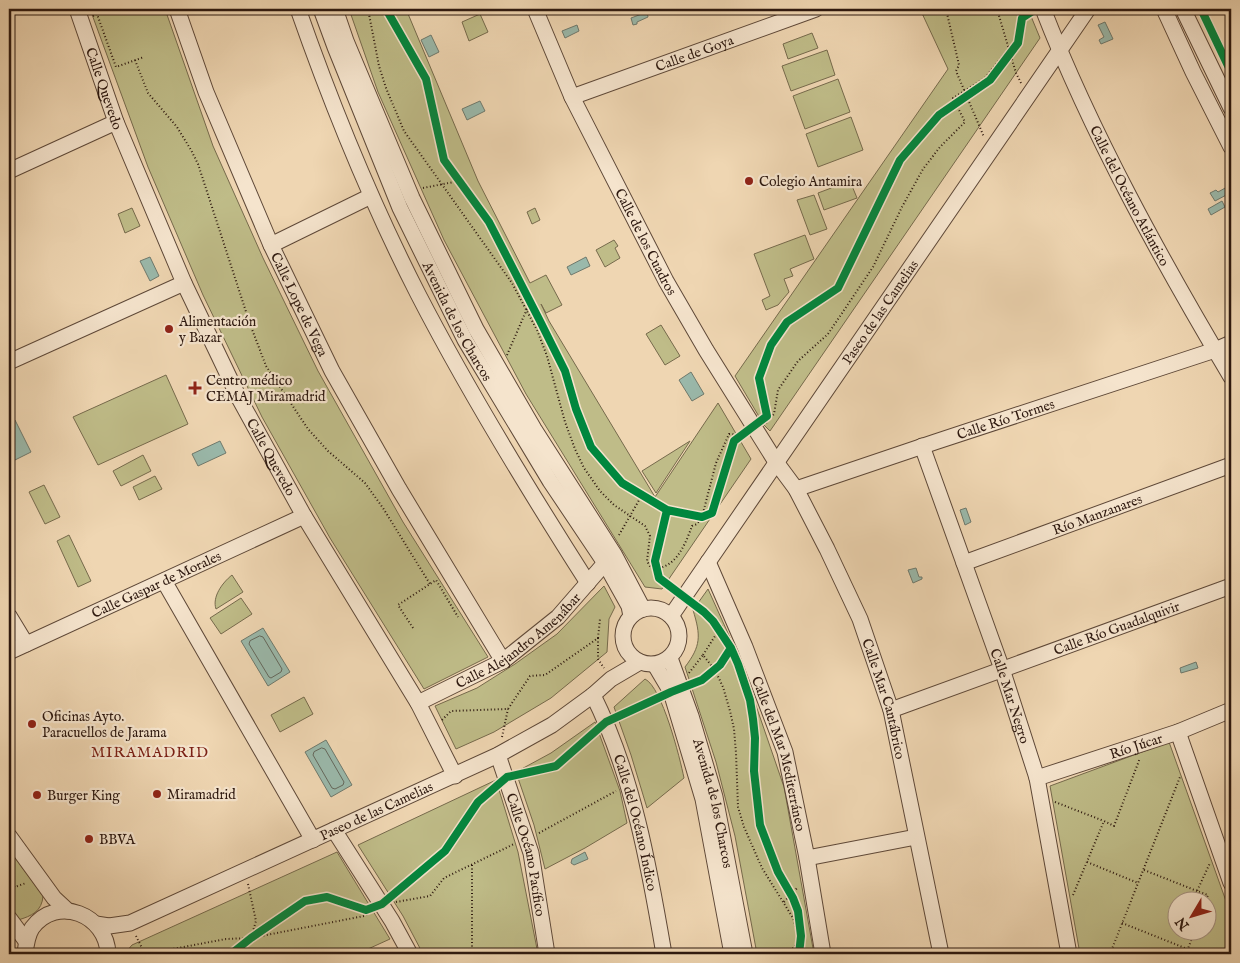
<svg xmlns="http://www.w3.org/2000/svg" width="1240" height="963" font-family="'IM FELL English',serif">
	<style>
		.green { fill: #bfbc88; stroke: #766a4c; fill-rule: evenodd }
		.water { fill: #9ab9ab; stroke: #6e796d }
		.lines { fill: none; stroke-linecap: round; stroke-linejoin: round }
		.shore { stroke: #64685d; stroke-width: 1 }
		.minor-casing { stroke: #5e4838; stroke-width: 17 }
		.path { stroke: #2d180f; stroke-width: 2; stroke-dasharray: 1 2.5; stroke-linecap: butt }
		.minor { stroke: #f5e4cd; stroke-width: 15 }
		.cycleway-casing { stroke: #f5e4cd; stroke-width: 11 }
		.cycleway { stroke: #00873e; stroke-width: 8 }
		.poi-dot { fill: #8f2418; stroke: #f5e4cd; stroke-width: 2 }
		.labels { text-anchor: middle; stroke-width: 4.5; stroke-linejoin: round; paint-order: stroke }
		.street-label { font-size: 14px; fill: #2d180f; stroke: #f5e4cd }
		.poi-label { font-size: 14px; fill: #2d180f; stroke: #f5e4cd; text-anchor: start }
		.neighbourhood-label { font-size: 15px; letter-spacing: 1px; fill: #7a1f14; stroke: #f5e4cd }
	</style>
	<rect width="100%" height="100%" fill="#efd6b2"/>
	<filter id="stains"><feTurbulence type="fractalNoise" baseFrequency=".004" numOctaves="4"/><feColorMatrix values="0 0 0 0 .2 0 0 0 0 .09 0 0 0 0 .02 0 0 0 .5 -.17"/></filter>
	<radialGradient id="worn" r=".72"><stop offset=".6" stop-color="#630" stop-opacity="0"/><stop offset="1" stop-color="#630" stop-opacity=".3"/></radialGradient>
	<path class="green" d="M90 9H165L213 146 263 258 318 371 403 522 488 657 424 689 330 538 262 417 203 295 148 167Z
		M349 9H406L478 181 530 283 546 275 562 305 546 313 541 304 549 321 655 497 718 403 751 459 662 589 645 587 526 394 444 240 378 92Z
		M920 9H1028L1040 38 770 431 764 425 735 376 948 69Z
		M480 14 488 32 469 41 462 22Z
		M812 33 818 48 788 59 783 44Z
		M827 50 835 75 791 91 782 66Z
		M838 79 850 112 805 129 793 96Z
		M851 117 863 150 818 167 806 134Z
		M850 181 857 198 824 210 818 193Z
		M814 195 827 229 810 235 797 200Z
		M132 208 140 226 125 233 118 214Z
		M535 208 540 220 532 224 527 212Z
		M805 235 814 259 790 269 793 276 784 279 789 292 778 305 766 310 762 300 770 296 754 254Z
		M614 240 618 246 615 248 620 258 605 267 596 250Z
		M661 325 680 356 665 365 646 334Z
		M166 375 188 424 98 465 73 417Z
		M690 441 656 493 642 471Z
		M143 455 151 471 121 486 113 471Z
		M155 476 162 489 139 500 133 487Z
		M44 485 60 517 45 524 29 492Z
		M69 535 91 581 78 587 57 541Z
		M232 575 243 592 216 609C212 597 222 583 232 575Z
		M604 586 615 607 609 619 607 652 551 698 494 732 456 749 435 706 477 688 515 664 557 634Z
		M708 589 741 662 784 787 814 954H757L735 836 716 762 685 667C701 646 701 636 693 610Z
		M241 598 252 614 221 634 210 618Z
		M645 679C662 687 680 758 684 778L647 808 631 755 614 707Z
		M304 697 313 714 280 732 271 715Z
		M595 722 620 791 627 823 585 848 545 869 534 825 516 772 551 753Z
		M1169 742 1231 915V954H1080L1050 786ZM1178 900H1208V930H1178Z
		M496 780 518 852 538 954H423L403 916 358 845Z
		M9 849 43 896C42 911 32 916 18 920L9 912Z
		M337 852 390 939 357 954H127L126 952 132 945Z"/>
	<path class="water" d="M647 12 648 17 637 22V24L633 25 631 18Z
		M1105 22 1113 39 1101 44 1099 40 1104 37 1098 25Z
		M577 25 579 31 565 38 562 31Z
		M431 35 439 52 429 57 421 40Z
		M480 101 485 111 467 120 462 109Z
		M1227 187 1230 193 1215 201 1210 193 1216 190 1218 192Z
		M1222 201 1225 207 1211 215 1208 209Z
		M150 257 159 276 150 281 140 261Z
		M586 257 590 266 571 275 567 267Z
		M691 372 704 394 692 401 679 380Z
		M15 420 31 452 15 460 9 447V423Z
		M220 441 226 453 198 466 192 454Z
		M966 508 971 522 965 525 960 510Z
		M916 568 919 577H922V579L913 583 908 570Z
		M263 628 290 672 268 686 241 641Z
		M1196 662 1198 668 1181 673 1180 668Z
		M326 740 352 785 331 797 305 752Z
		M585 852 588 859 574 865 571 863 572 859Z"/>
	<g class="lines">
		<path class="shore" d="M260 636 263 637 282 669 281 672 271 678 269 677 249 644 250 641Z
			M322 748 325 749 344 782 343 785 335 789 332 788 313 755 314 752Z"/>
		<defs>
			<g id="minor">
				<path id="s1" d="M77 9 116 122 184 283 240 400 304 516 418 703 455 776"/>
				<path id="s2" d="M177 9 206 92 271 245 332 371 399 489 503 661"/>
				<path d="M298 9C332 106 371 202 418 294 469 393 528 489 588 583"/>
				<path id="s3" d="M321 9 335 47 400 208 465 340 550 481 605 563 629 606 631 616"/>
				<path d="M335 9 346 41 412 198 476 329 534 429 614 554 643 609"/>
				<path id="s4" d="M535 9 572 97 666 281 706 350 776 462 796 489 827 549 860 619 891 710 941 954"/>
				<path id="s5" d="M1043 9C1092 135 1162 261 1231 377"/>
				<path d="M1164 9 1193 72 1231 147"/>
				<path d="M1183 9 1231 108"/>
				<path id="s6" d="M572 97 816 9"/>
				<path d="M9 171 116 122"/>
				<path d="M271 245 371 196"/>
				<path d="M9 362 184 283"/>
				<path id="s7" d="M922 446 1002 669 1037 778 1069 954"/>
				<path id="s8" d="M796 489 935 442 1215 350 1231 343"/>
				<path id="s9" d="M708 562 745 647 785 752 807 858 823 954"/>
				<path id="s10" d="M964 563 1231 465"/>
				<path d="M164 581 313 840"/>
				<circle cx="651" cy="636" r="28"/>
				<path d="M9 616 26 644"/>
				<path id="s11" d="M671 616 1088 9"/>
				<path id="s12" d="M9 652 304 516"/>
				<path id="s13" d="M670 658 691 716 715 797 745 954"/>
				<path d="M655 665 671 692 703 799 732 954"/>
				<path id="s14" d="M593 695C633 775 649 866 664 954"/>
				<path id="s15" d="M418 703 503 661 558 617 605 563"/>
				<path id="s16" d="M891 710 1231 586"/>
				<path d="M1178 732 1231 883"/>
				<path id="s17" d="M498 755 531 853 547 954"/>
				<path id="s18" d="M1037 778 1178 732 1231 710"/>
				<path d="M334 830 392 921 410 954"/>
				<path d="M9 836 54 898 68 911"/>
				<path d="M807 858 916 837"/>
				<path d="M9 918 26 941"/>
				<path id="s19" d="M96 924 109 926 130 923 498 755 552 725 593 695 611 679 640 662"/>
				<path d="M25 954C26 945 27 936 32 928 57 894 107 915 108 954"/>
			</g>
		</defs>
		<use href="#minor" class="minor-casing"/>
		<path class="path" d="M368 9 379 66 386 88 404 131 512 283 537 330 547 356 565 422 575 449 584 468 600 491 614 505 645 526 650 536 647 561 651 568C675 571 685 545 692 526L697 524 702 517 716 463 729 434 742 435
			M946 9 959 65 956 71 984 137
			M997 9 1016 73 1021 83
			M93 16 97 14 116 67 144 57
			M135 60 148 93 177 127 191 150 198 164 250 324 266 366 308 429 328 451 365 483 383 508 430 584
			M423 188 459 181
			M507 355 530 302
			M766 423 774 414 778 390 798 361 828 334 873 267 902 207 923 169 940 147 965 122 953 98 985 78 1009 48
			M619 535 642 495
			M413 628 398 605 436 580 458 617
			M598 638 600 619
			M703 655 722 625
			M689 673 703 655 715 670 723 687 730 711 734 729 736 753 738 807 744 827 762 868 793 918 805 954
			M442 720 451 711 508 709 530 676 545 675 598 638V659L604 668
			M502 737 508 709
			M1055 802 1104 821
			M539 833 616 791
			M1087 862 1138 883
			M472 865V954
			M1144 870 1197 891
			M9 878 15 887
			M248 884 256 921 251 938
			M9 893 15 887 26 883
			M1073 895 1104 821 1114 826 1140 758
			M1206 900 1208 895 1197 891 1210 863
			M396 902 430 896 444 878 514 844
			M784 902 798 887
			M1122 923 1200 954
			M136 936 145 954
			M146 954 226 939 251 938 364 916 371 912
			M788 954 801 939
			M1110 954 1180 777
			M1186 954 1195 930"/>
		<use href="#minor" class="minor"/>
		<defs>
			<path id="cycleway" d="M386 9 426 79 444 160 489 222 540 321 565 371 576 409 591 447 622 483 667 510 702 517 712 513 734 441 767 416 759 378 771 345 787 322 838 288 900 160 939 115 990 80 1018 43 1022 18 1036 9
				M1201 9 1231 72
				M667 510 655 561 659 578 704 612 713 621 731 648 738 664 750 700 753 719 755 738 754 771 760 825 778 872 793 898 798 911 801 936 799 954
				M231 954 251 938 305 901 327 897 366 910 382 904 445 851 478 802 507 777 556 766 606 722 671 692 702 680 720 665 731 648"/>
		</defs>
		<use href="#cycleway" class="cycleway-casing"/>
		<use href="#cycleway" class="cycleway"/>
	</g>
	<g class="poi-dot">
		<circle cx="749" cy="181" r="5"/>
		<circle cx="169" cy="329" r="5"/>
		<path d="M192.5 380.5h5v5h5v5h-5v5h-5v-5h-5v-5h5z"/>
		<circle cx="32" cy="724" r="5"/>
		<circle cx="157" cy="794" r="5"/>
		<circle cx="37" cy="795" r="5"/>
		<circle cx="89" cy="839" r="5"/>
	</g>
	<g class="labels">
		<g class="street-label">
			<text dy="5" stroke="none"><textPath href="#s6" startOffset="130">Calle de Goya</textPath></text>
			<text dy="5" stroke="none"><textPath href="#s1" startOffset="84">Calle Quevedo</textPath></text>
			<text dy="5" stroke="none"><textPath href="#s5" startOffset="206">Calle del Océano Atlántico</textPath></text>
			<text dy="5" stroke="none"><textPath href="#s4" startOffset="258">Calle de los Cuadros</textPath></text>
			<text dy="5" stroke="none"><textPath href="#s2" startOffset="320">Calle Lope de Vega</textPath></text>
			<text dy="5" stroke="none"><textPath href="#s11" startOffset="369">Paseo de las Camelias</textPath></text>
			<text dy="5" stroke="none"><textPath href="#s3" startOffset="341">Avenida de los Charcos</textPath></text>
			<text dy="5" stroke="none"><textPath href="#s8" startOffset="221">Calle Río Tormes</textPath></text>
			<text dy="5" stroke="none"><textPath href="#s1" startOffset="489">Calle Quevedo</textPath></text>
			<text dy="5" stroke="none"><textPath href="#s10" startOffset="142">Río Manzanares</textPath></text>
			<text dy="5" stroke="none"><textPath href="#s12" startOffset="162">Calle Gaspar de Morales</textPath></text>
			<text dy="5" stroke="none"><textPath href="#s16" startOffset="240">Calle Río Guadalquivir</textPath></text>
			<text dy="5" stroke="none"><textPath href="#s15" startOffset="119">Calle Alejandro Amenábar</textPath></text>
			<text dy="5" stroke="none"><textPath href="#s7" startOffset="265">Calle Mar Negro</textPath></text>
			<text dy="5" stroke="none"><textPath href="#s4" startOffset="776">Calle Mar Cantábrico</textPath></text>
			<text dy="5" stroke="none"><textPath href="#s18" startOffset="104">Río Júcar</textPath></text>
			<text dy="5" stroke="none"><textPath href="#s9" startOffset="205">Calle del Mar Mediterráneo</textPath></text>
			<text dy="5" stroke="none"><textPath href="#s13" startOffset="152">Avenida de los Charcos</textPath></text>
			<text dy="5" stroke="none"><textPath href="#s19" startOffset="305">Paseo de las Camelias</textPath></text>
			<text dy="5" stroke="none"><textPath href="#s14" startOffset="135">Calle del Océano Índico</textPath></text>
			<text dy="5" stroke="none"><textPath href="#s17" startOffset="104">Calle Océano Pacífico</textPath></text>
		</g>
		<g class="poi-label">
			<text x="759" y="186">Colegio Antamira</text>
			<text x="179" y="326">Alimentación<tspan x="179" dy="16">y Bazar</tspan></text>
			<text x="206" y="385">Centro médico<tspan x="206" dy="16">CEMAJ Miramadrid</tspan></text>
			<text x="42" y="721">Oficinas Ayto.<tspan x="42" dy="16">Paracuellos de Jarama</tspan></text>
			<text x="167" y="799">Miramadrid</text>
			<text x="47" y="800">Burger King</text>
			<text x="99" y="844">BBVA</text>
		</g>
		<g class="neighbourhood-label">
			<text x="150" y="757">MIRAMADRID</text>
		</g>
	</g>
	<rect width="1240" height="963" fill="none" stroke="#efd6b2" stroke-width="30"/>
	<rect x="10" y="10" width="1220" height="943" fill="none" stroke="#2d180f" stroke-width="2.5"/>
	<rect x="15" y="15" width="1210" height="933" fill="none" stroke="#2d180f"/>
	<g transform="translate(1192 916) rotate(232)"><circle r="24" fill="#f5e4cd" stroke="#a59281"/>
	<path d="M0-4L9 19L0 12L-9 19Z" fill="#8f2418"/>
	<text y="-8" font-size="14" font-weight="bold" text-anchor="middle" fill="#2d180f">N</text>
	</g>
	<rect width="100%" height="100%" filter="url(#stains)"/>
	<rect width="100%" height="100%" fill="url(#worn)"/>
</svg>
